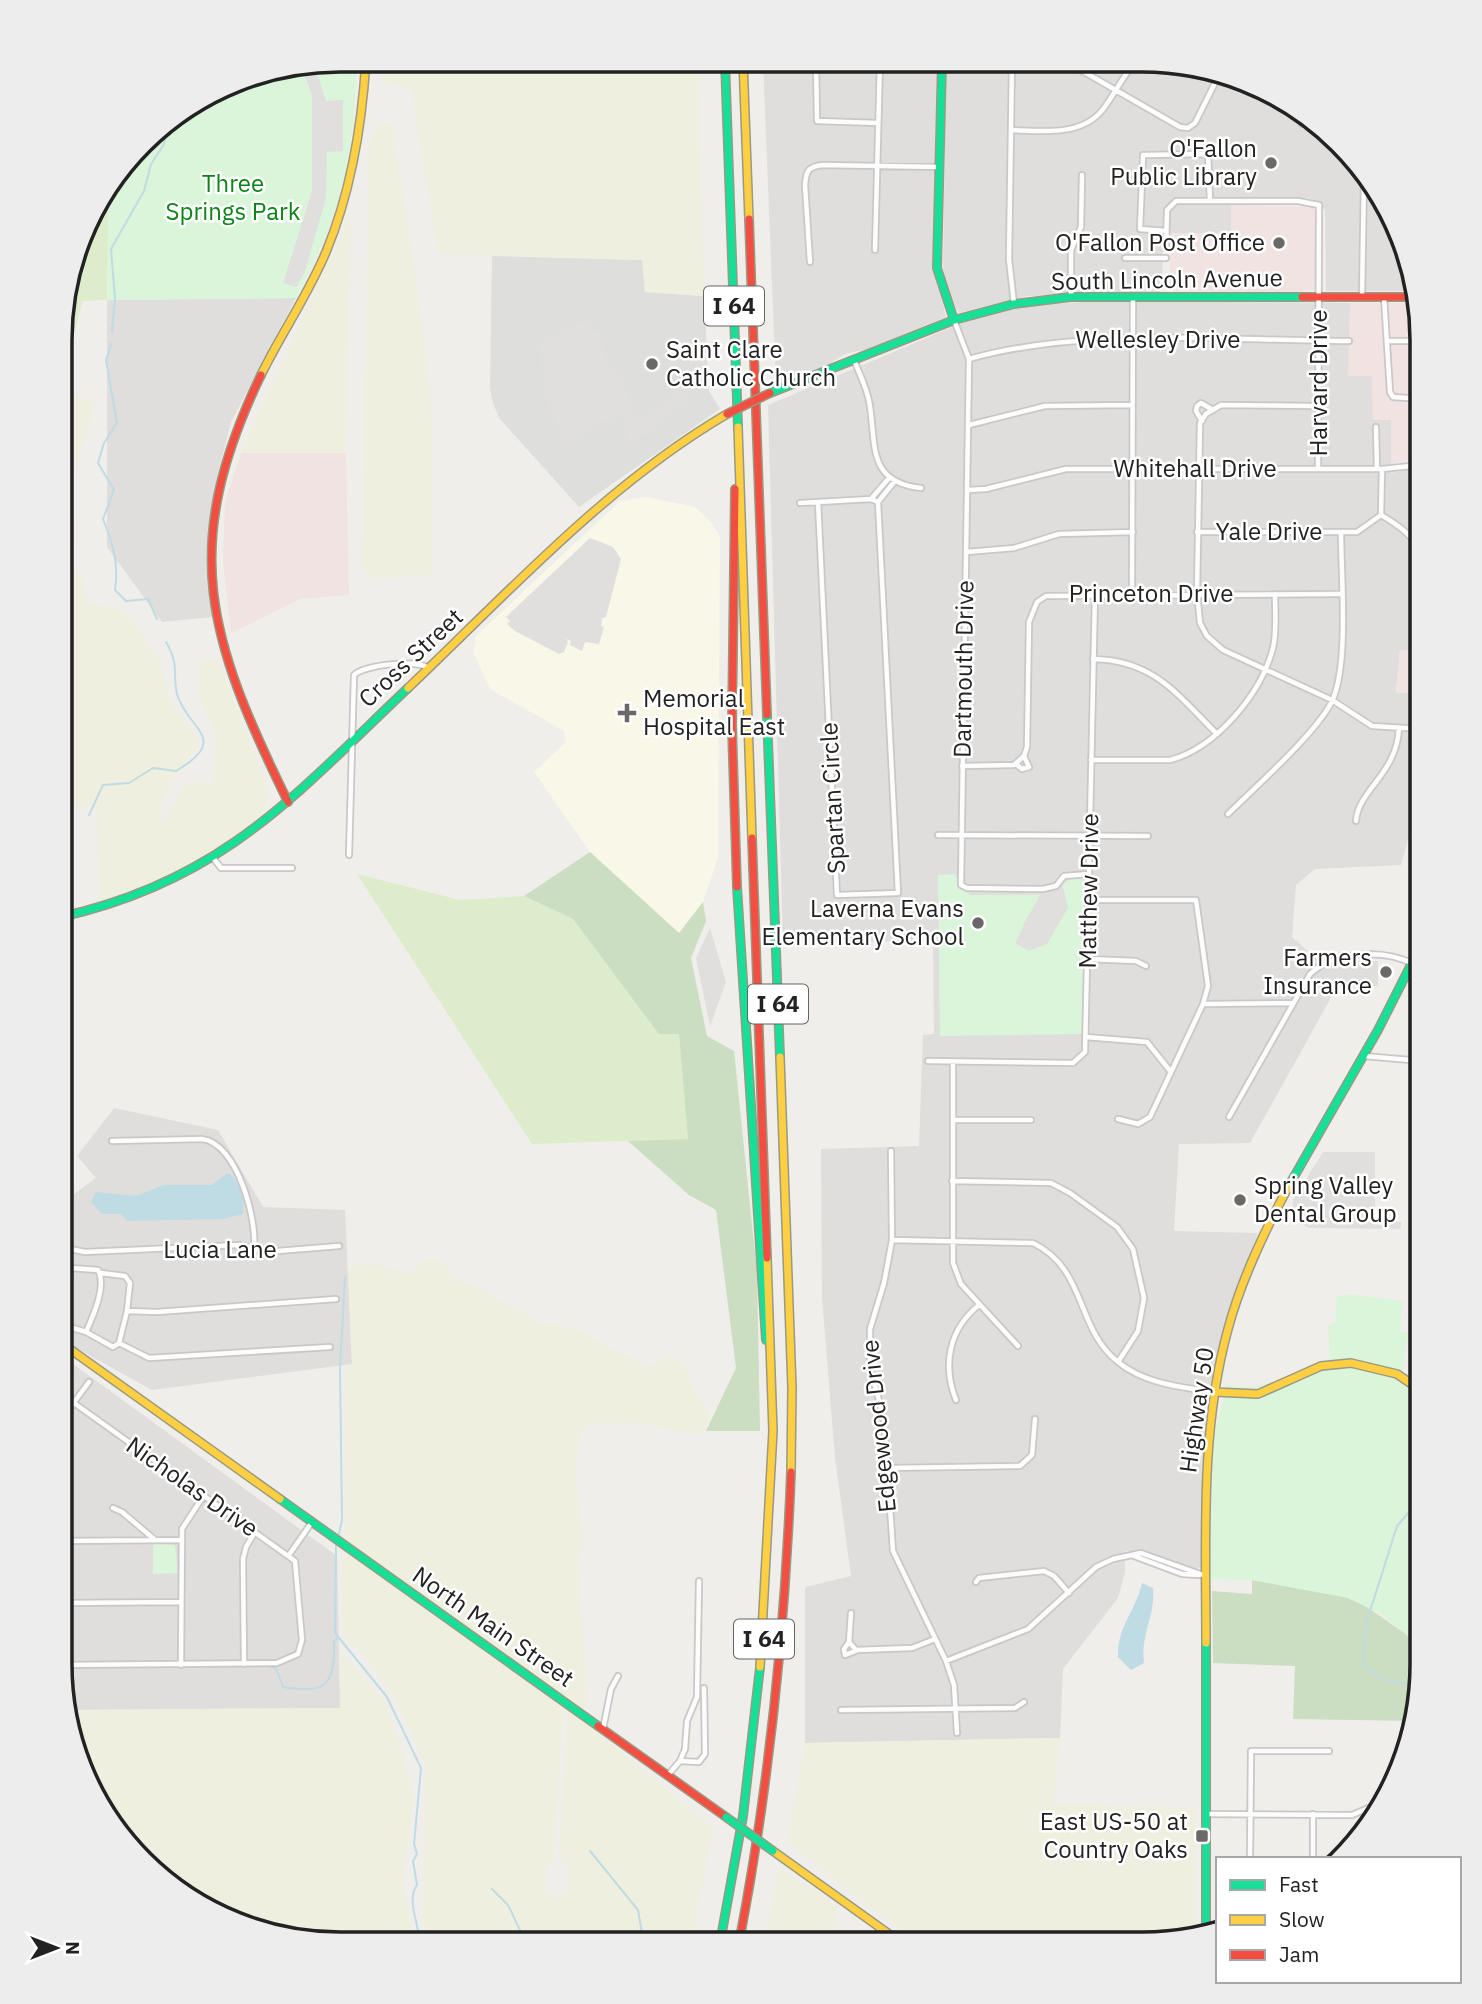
<svg xmlns="http://www.w3.org/2000/svg" width="1482" height="2004" font-family="'IBM Plex Sans',sans-serif">
	<style>
		.residential { fill: #dfdedc }
		.commercial { fill: #f1e3e1 }
		.education { fill: #f8f7e8 }
		.religious { fill: #dededc }
		.farmland { fill: #efefdf }
		.grass { fill: #ddeccb }
		.forest { fill: #cbdec1 }
		.park { fill: #daf5da }
		.parking { fill: #e0dfde }
		.water { fill: #bfdbe3 }
		.lines { fill: none; stroke-linecap: round; stroke-linejoin: round }
		.stream { stroke: #bfdbe3; stroke-width: 2 }
		.street-casing { stroke: #c9c8c7; stroke-width: 8 }
		.fast-casing { stroke: #999a82; stroke-width: 10 }
		.slow-casing { stroke: #999a82; stroke-width: 10 }
		.jam-casing { stroke: #999a82; stroke-width: 10 }
		.street { stroke: #fdfcfc; stroke-width: 4.5 }
		.fast { stroke: #16e098; stroke-width: 7 }
		.slow { stroke: #ffcf43; stroke-width: 7 }
		.jam { stroke: #f24e42; stroke-width: 7 }
		.fast-bridge-casing { stroke: #999a82; stroke-width: 10; stroke-linecap: butt }
		.jam-bridge-casing { stroke: #999a82; stroke-width: 10; stroke-linecap: butt }
		.fast-bridge { stroke: #16e098; stroke-width: 7 }
		.jam-bridge { stroke: #f24e42; stroke-width: 7 }
		.poi-dot { fill: #6a6968; stroke: #fff; stroke-width: 2.5 }
		.labels { text-anchor: middle; stroke-width: 5; stroke-linejoin: round; paint-order: stroke }
		.shield { fill: #fff; stroke: #646464; stroke-width: 2 }
		.shield-label { font-size: 23px; font-weight: bold; fill: #222 }
		.poi-label { font-size: 24px; fill: #222; stroke: #fff; text-anchor: end }
		.park-label { font-size: 24px; fill: #0c8416; stroke: #fff }
		.street-label { font-size: 24px; fill: #222; stroke: #fff }
		.rim { fill: none; stroke: #222; stroke-width: 3.5 }
	</style>
	<rect width="100%" height="100%" fill="#f0eeeb"/>
	<path class="residential" d="M763 61H937L933 260 946 317 868 349 845 354 826 366 776 385Z
		M946 61 1179 62 1249 81 1313 117 1393 215 1411 291H1326L1325 212 1321 202 1309 198H1232L1231 233H1171L1163 236 1162 289 1159 293 1028 296 959 313 948 294 943 268Z
		M296 298 231 422 217 477 207 548 213 617 162 622 107 547V300Z
		M1096 301 1350 303V364L1372 376 1373 419 1391 420V473L1418 467 1419 489 1422 491V650H1400L1396 692 1422 693V788L1401 865 1315 869 1296 885 1292 937 1325 966 1336 961H1378V986L1337 987 1250 1143 1179 1144 1174 1231 1258 1233 1231 1305 1206 1403 1201 1567 1194 1570 1147 1552 1125 1551V1572L1118 1598 1063 1669 1060 1738 805 1743V1587L851 1576 835 1458 822 1297 821 1149 919 1146 923 1035 934 1034 933 940 783 944 768 405 969 320 1018 307Z
		M114 1108 218 1130 263 1207 345 1210 352 1364 152 1390 60 1339V1204L96 1178 77 1156Z
		M69 1361 337 1556 340 1708 70 1710 60 1665V1375Z"/>
	<path class="commercial" d="M1231 205 1316 207V289L1292 293 1170 291V233H1231Z
		M1350 303H1414L1422 339V491L1419 489 1418 458 1391 464V420H1373L1372 376H1348Z
		M241 453H346L349 595 300 599 231 633 223 561 225 502Z
		M1400 650H1422V693H1396Z"/>
	<path class="education" d="M646 497 695 507 711 522 720 536 718 858 703 902 679 933 590 852 534 772 566 742 564 731 490 689 473 652 476 636 620 501Z"/>
	<path class="religious" d="M492 256 643 260 645 292 704 296 709 391 720 409 579 507 499 418 493 403 490 388Z"/>
	<path class="farmland" d="M382 60 698 61 704 296 645 292 642 260 438 254 411 88 381 81Z
		M379 125H392L414 263 431 397 432 574 381 579 362 572 369 146Z
		M351 213 346 453H241Z
		M62 390 94 402 95 407 77 464 71 476 62 481Z
		M62 494 74 516 75 539 62 553Z
		M66 568 83 577 87 602 122 610 133 622 159 661 173 708 198 736V747L171 781 159 809 160 823 171 811 182 786 193 781 212 787 217 737 197 692 202 661 218 659 270 794 262 816 201 860 152 885 100 903 97 808 61 807V569Z
		M434 1259 447 1268 453 1281 469 1283 540 1323 574 1328 647 1367 672 1356 686 1367 695 1393 709 1412 706 1431 694 1435 641 1423 590 1424 579 1435 575 1478 583 1540 578 1563 588 1708 574 1703 345 1539 346 1365 352 1364 348 1269 365 1263 413 1272 422 1262Z
		M354 1555 563 1705 554 1858 546 1871 545 1894 558 1898 568 1894 570 1867 559 1856 568 1708 713 1828 691 1943H442L423 1924 426 1766 395 1698 361 1651 347 1641 343 1627 341 1557Z
		M340 1650 385 1702 405 1761 414 1797 403 1888 416 1942 382 1935 263 1927 184 1897 129 1849 89 1789 70 1710 340 1708Z
		M1060 1738 1053 1804 1196 1808V1932L1143 1944H1021L1002 1930 991 1944H919L787 1842 805 1743Z
		M779 1867 839 1908 830 1944 765 1943Z"/>
	<path class="grass" d="M109 185 107 300 83 301 62 375V303L97 200Z
		M357 874 460 900 524 896 573 919 659 1033H679L688 1139 532 1144Z"/>
	<path class="forest" d="M590 852 679 933 703 902 706 921 691 958 707 1036 734 1051 757 1273 760 1431H706L736 1368 716 1210 689 1195 628 1141 688 1139 679 1034H659L573 919 524 896Z
		M1252 1580C1283 1586 1318 1588 1348 1598 1375 1607 1400 1636 1422 1640V1683L1414 1721 1293 1719 1295 1666 1213 1663 1212 1591 1252 1594Z"/>
	<path class="park" d="M339 60H357C356 116 349 171 330 224 321 250 307 274 296 298L107 300 109 185 155 129 249 74Z
		M955 874 960 888 971 895 1041 894 1022 927 1068 908 1062 884 1075 877 1082 878 1085 885 1082 1034 940 1036 938 875Z
		M1346 1294 1403 1301 1400 1331 1408 1333 1401 1383 1422 1397V1640L1410 1638 1383 1615 1348 1598 1252 1580 1210 1579 1211 1450 1227 1385C1266 1394 1294 1370 1330 1358L1328 1326 1335 1323 1337 1297Z
		M153 1543 175 1545 178 1573 153 1574Z"/>
	<path class="parking" d="M314 64 326 101 343 100V151L327 152 326 198 305 272 296 287 283 283 312 191V95L301 66Z
		M589 319 590 331 600 333 605 359 621 376 638 422 681 387 690 370V359L704 360 698 384 686 403 650 433 629 442 621 418 608 423 606 419 576 440 564 441 548 404 542 378 539 341Z
		M590 538 613 547 621 559 606 617 602 618 601 626 604 627 599 644 585 642 582 651 570 645 571 641 566 639 568 642 564 652 559 654 515 631 507 624 510 621 506 617Z
		M994 881 1062 884 1068 908 1047 944 1029 951 1015 943 1040 895H994Z
		M710 928 726 982 710 1026 696 958Z
		M1323 1152H1375V1221L1401 1222V1229L1309 1228 1292 1220 1293 1200Z"/>
	<path class="water" d="M228 1173C240 1180 245 1200 243 1214L223 1219 127 1221 121 1214H102L91 1202 96 1192 136 1196 164 1185H211Z
		M1142 1583 1153 1588C1156 1615 1140 1634 1144 1663L1131 1670 1118 1657C1117 1626 1136 1611 1142 1583Z"/>
	<g class="lines">
		<path class="stream" d="M112 332 115 298 111 249 144 191 151 164 163 146 173 118
			M111 344 106 360 117 423 104 443 98 463 114 490 103 519C113 544 119 563 115 590L126 601 148 599 157 619
			M89 815 103 785 129 783 153 768 176 771C232 738 187 730 177 694 172 671 180 666 166 642
			M339 1534 342 1520 340 1368 345 1277
			M336 1545 335 1633 387 1697 421 1768 414 1844 417 1854 413 1861 417 1885C407 1899 417 1920 419 1936L424 1937 426 1942
			M266 1666 276 1668 283 1687C327 1694 335 1685 334 1641L338 1638
			M1421 1687 1381 1679 1363 1664 1366 1624 1397 1526 1422 1497
			M590 1851 638 1910 642 1933 654 1943
			M492 1889 508 1905 526 1943
			M678 1943 684 1933"/>
		<defs>
			<path id="street" d="M816 61 817 121 878 123
				M1012 61 1009 259 1014 304
				M1072 65 1180 127 1188 128 1195 123 1220 73
				M1302 124H1318
				M1011 130C1042 131 1083 137 1104 108 1116 92 1123 75 1136 62
				M1166 231 1140 229 1143 155 1208 154 1210 201
				M1166 248 1167 210 1176 201H1298L1319 205 1318 469
				M875 250 880 61
				M1125 258H1166
				M810 262 805 185C806 171 808 167 822 165L939 167
				M1071 297V250L1081 227 1082 175
				M1362 297 1364 179
				M1384 297 1390 392 1393 397 1422 399
				M954 320 969 359 961 885 967 888 1043 889 1056 886 1064 876 1089 874
				M1388 341H1422
				M969 359C1086 326 1227 341 1349 341
				M854 360C859 373 866 386 869 401 877 442 865 482 921 488
				M1318 406 1221 405 1206 414 1200 423 1197 593 1200 623 1207 636 1223 650 1332 700 1372 726 1422 729
				M1202 421 1196 411 1197 406 1201 403 1213 410
				M969 425 1045 406 1132 405
				M1376 427 1377 469
				M968 490 986 489 1066 469H1382L1411 466 1422 461
				M871 499 889 478
				M818 502 837 895 898 893 878 502 894 482
				M800 503 871 499 878 502
				M1381 515C1436 547 1408 552 1422 598
				M1381 515 1382 469
				M1197 532H1357L1381 515
				M967 552 1014 548 1059 534 1133 532
				M1132 593 1133 297
				M1093 659C1153 660 1177 694 1216 733
				M1091 760H1170C1216 748 1261 694 1273 648 1277 631 1275 612 1275 594
				M1016 764 1022 769 1029 767 1024 756
				M962 766 1014 765 1024 756 1027 747 1029 622 1037 602 1046 596 1340 594
				M1228 814C1255 787 1319 731 1333 699 1349 660 1341 576 1341 532
				M1356 821C1358 790 1397 774 1399 728
				M938 835 1148 836
				M349 855 354 675C364 665 417 659 428 668
				M214 859 221 868H292
				M1089 900H1196L1208 986 1203 1004 1150 1117 1138 1124 1118 1119
				M1087 959 1136 961 1146 966
				M1204 1004 1293 1003
				M1086 1037 1147 1042 1171 1072
				M1364 1056 1422 1061
				M928 1061 1073 1063 1085 1052 1095 594
				M953 1062V1263L961 1284 1018 1346
				M1229 1117 1310 974C1334 951 1384 949 1413 964
				M953 1120H1031
				M112 1141 202 1139C237 1143 257 1219 254 1248
				M891 1151 892 1240 884 1283 870 1329V1367L884 1419 893 1551 946 1661 954 1685 957 1733
				M952 1181 1051 1183 1070 1193 1117 1227 1133 1249 1144 1298 1138 1331 1118 1362
				M892 1240 1033 1243C1087 1269 1075 1328 1118 1362 1145 1384 1181 1387 1214 1392
				M60 1247 85 1252 240 1245 265 1252 339 1246
				M101 1273 125 1276 130 1283 127 1311
				M60 1324 86 1332 113 1347 119 1343 149 1358 330 1347
				M62 1324 71 1268 98 1270C107 1286 93 1316 86 1332
				M119 1343 127 1311 157 1312 336 1299
				M956 1400C942 1365 949 1329 979 1305
				M60 1421 89 1382
				M888 1468 1020 1466 1032 1455 1035 1419
				M113 1508 122 1512 154 1539
				M60 1541 181 1540
				M289 1555 312 1522
				M1134 1556 1182 1574 1199 1575
				M976 1582 979 1578 1044 1571 1054 1576 1069 1593
				M60 1603 181 1602
				M851 1613 849 1642 856 1650 912 1648 935 1639
				M849 1642 844 1649 845 1655 858 1650
				M946 1661 1028 1629 1096 1567 1113 1559 1141 1553 1206 1576
				M244 1664 243 1559 246 1547 255 1532
				M60 1665 277 1663 298 1654 302 1640 295 1561 74 1403
				M181 1665 182 1529 204 1495
				M841 1710 1015 1708 1024 1702
				M603 1729 611 1689 618 1676
				M680 1761 685 1749 687 1721 697 1697 699 1581
				M668 1775 680 1761 699 1762 705 1754 704 1688
				M1206 1814 1352 1815 1385 1801
				M1313 1814V1859
				M1250 1859 1251 1751H1329"/>
			<path id="fast" d="M725 61 738 427
				M942 61 937 268 954 320
				M770 393 954 320 1014 304 1071 297H1302
				M767 715 780 1057
				M737 887 766 1340
				M61 917C222 881 294 796 408 688
				M1291 1182 1378 1030 1422 943
				M280 1499 598 1726
				M1206 1643V1930
				M720 1943 743 1816 760 1667"/>
			<path id="slow" d="M743 61 749 219
				M261 375C281 334 308 295 326 252 351 192 362 125 366 60
				M738 427 752 838
				M408 688C509 592 606 485 727 414
				M780 1057 792 1388 791 1472
				M60 1342 280 1499
				M1214 1392 1258 1394 1321 1366 1351 1363 1397 1374 1422 1391
				M1206 1643C1206 1539 1200 1430 1228 1329 1242 1277 1266 1228 1291 1182
				M760 1667 773 1431 767 1258
				M773 1851 903 1944"/>
			<path id="jam" d="M749 219 767 715
				M1302 297H1413
				M261 375C178 548 208 638 288 802
				M735 489 732 727 737 887
				M752 838 767 1258
				M598 1726 726 1817
				M739 1943C769 1787 785 1631 791 1472"/>
		</defs>
		<use href="#street" class="street-casing"/>
		<use href="#fast" class="fast-casing"/>
		<use href="#slow" class="slow-casing"/>
		<use href="#jam" class="jam-casing"/>
		<use href="#street" class="street"/>
		<use href="#fast" class="fast"/>
		<use href="#slow" class="slow"/>
		<use href="#jam" class="jam"/>
		<defs>
			<path id="fast-bridge" d="M726 1817 773 1851"/>
			<path id="jam-bridge" d="M727 414 770 393"/>
		</defs>
		<use href="#fast-bridge" class="fast-bridge-casing"/>
		<use href="#jam-bridge" class="jam-bridge-casing"/>
		<use href="#fast-bridge" class="fast-bridge"/>
		<use href="#jam-bridge" class="jam-bridge"/>
	</g>
	<g class="poi-dot">
		<circle cx="1271" cy="163" r="7"/>
		<circle cx="1279" cy="243" r="7"/>
		<circle cx="652" cy="364" r="7"/>
		<path d="M623.5 702.5h7v7h7v7h-7v7h-7v-7h-7v-7h7z"/>
		<circle cx="978" cy="923" r="7"/>
		<circle cx="1386" cy="972" r="7"/>
		<circle cx="1240" cy="1200" r="7"/>
		<rect x="1195" y="1829" width="14" height="14" rx="3.5"/>
	</g>
	<g class="labels">
		<g class="shield">
			<rect x="704" y="286.5" width="60" height="39" rx="5"/>
			<rect x="748" y="984.5" width="60" height="39" rx="5"/>
			<rect x="734" y="1619.5" width="60" height="39" rx="5"/>
		</g>
		<g class="shield-label">
			<text x="734" y="314">I 64</text>
			<text x="778" y="1012">I 64</text>
			<text x="764" y="1647">I 64</text>
		</g>
		<g class="poi-label">
			<text x="1257" y="157">O'Fallon<tspan x="1257" dy="28">Public Library</tspan></text>
			<text x="1265" y="251">O'Fallon Post Office</text>
			<text x="666" y="358" text-anchor="start">Saint Clare<tspan x="666" dy="28">Catholic Church</tspan></text>
			<text x="643" y="707" text-anchor="start">Memorial<tspan x="643" dy="28">Hospital East</tspan></text>
			<text x="964" y="917">Laverna Evans<tspan x="964" dy="28">Elementary School</tspan></text>
			<text x="1372" y="966">Farmers<tspan x="1372" dy="28">Insurance</tspan></text>
			<text x="1254" y="1194" text-anchor="start">Spring Valley<tspan x="1254" dy="28">Dental Group</tspan></text>
			<text x="1188" y="1830">East US-50 at<tspan x="1188" dy="28">Country Oaks</tspan></text>
		</g>
		<g class="park-label">
			<text x="233" y="192">Three<tspan x="233" dy="28">Springs Park</tspan></text>
		</g>
		<g class="street-label">
			<text transform="translate(1167 280) rotate(-1)" y="8">South Lincoln Avenue</text>
			<text x="1158" y="348">Wellesley Drive</text>
			<text transform="translate(1319 383) rotate(-90)" y="8">Harvard Drive</text>
			<text x="1195" y="477">Whitehall Drive</text>
			<text x="1269" y="540">Yale Drive</text>
			<text x="1151" y="602">Princeton Drive</text>
			<text transform="translate(411 658) rotate(-43)" y="8">Cross Street</text>
			<text transform="translate(964 669) rotate(-89)" y="8">Dartmouth Drive</text>
			<text transform="translate(833 798) rotate(-93)" y="8">Spartan Circle</text>
			<text transform="translate(1089 891) rotate(-89)" y="8">Matthew Drive</text>
			<text x="220" y="1258">Lucia Lane</text>
			<text transform="translate(1197 1410) rotate(-82)" y="8">Highway 50</text>
			<text transform="translate(879 1426) rotate(-96)" y="8">Edgewood Drive</text>
			<text transform="translate(192 1487) rotate(35)" y="8">Nicholas Drive</text>
			<text transform="translate(493 1627) rotate(35)" y="8">North Main Street</text>
		</g>
	</g>
	<path d="M0 0H1482V2004H0ZM340 72H1142A268 268 0 0 1 1410 340V1664A268 268 0 0 1 1142 1932H340A268 268 0 0 1 72 1664V340A268 268 0 0 1 340 72Z" fill="#ededed" fill-rule="evenodd"/>
	<path class="rim" d="M340 72H1142A268 268 0 0 1 1410 340V1664A268 268 0 0 1 1142 1932H340A268 268 0 0 1 72 1664V340A268 268 0 0 1 340 72Z"/>
	<rect x="1216" y="1857" width="245" height="126" fill="#ffffff" stroke="#a7a7a7" stroke-width="2"/>
	<rect x="1230" y="1880" width="35" height="10" fill="#16e098" stroke="#a7a7a7" stroke-width="2"/>
	<text x="1279" y="1892" font-size="21" fill="#222222">Fast</text>
	<rect x="1230" y="1915" width="35" height="10" fill="#ffcf43" stroke="#a7a7a7" stroke-width="2"/>
	<text x="1279" y="1927" font-size="21" fill="#222222">Slow</text>
	<rect x="1230" y="1950" width="35" height="10" fill="#f24e42" stroke="#a7a7a7" stroke-width="2"/>
	<text x="1279" y="1962" font-size="21" fill="#222222">Jam</text>
	<g transform="translate(56 1948) rotate(90)" stroke="#ffffff" stroke-width="5" paint-order="stroke">
	<path d="M0-5L12 26L0 18L-12 26Z" fill="#222222"/>
	<text y="-10" font-size="19" font-weight="bold" text-anchor="middle" fill="#222222">N</text>
	</g>
</svg>
